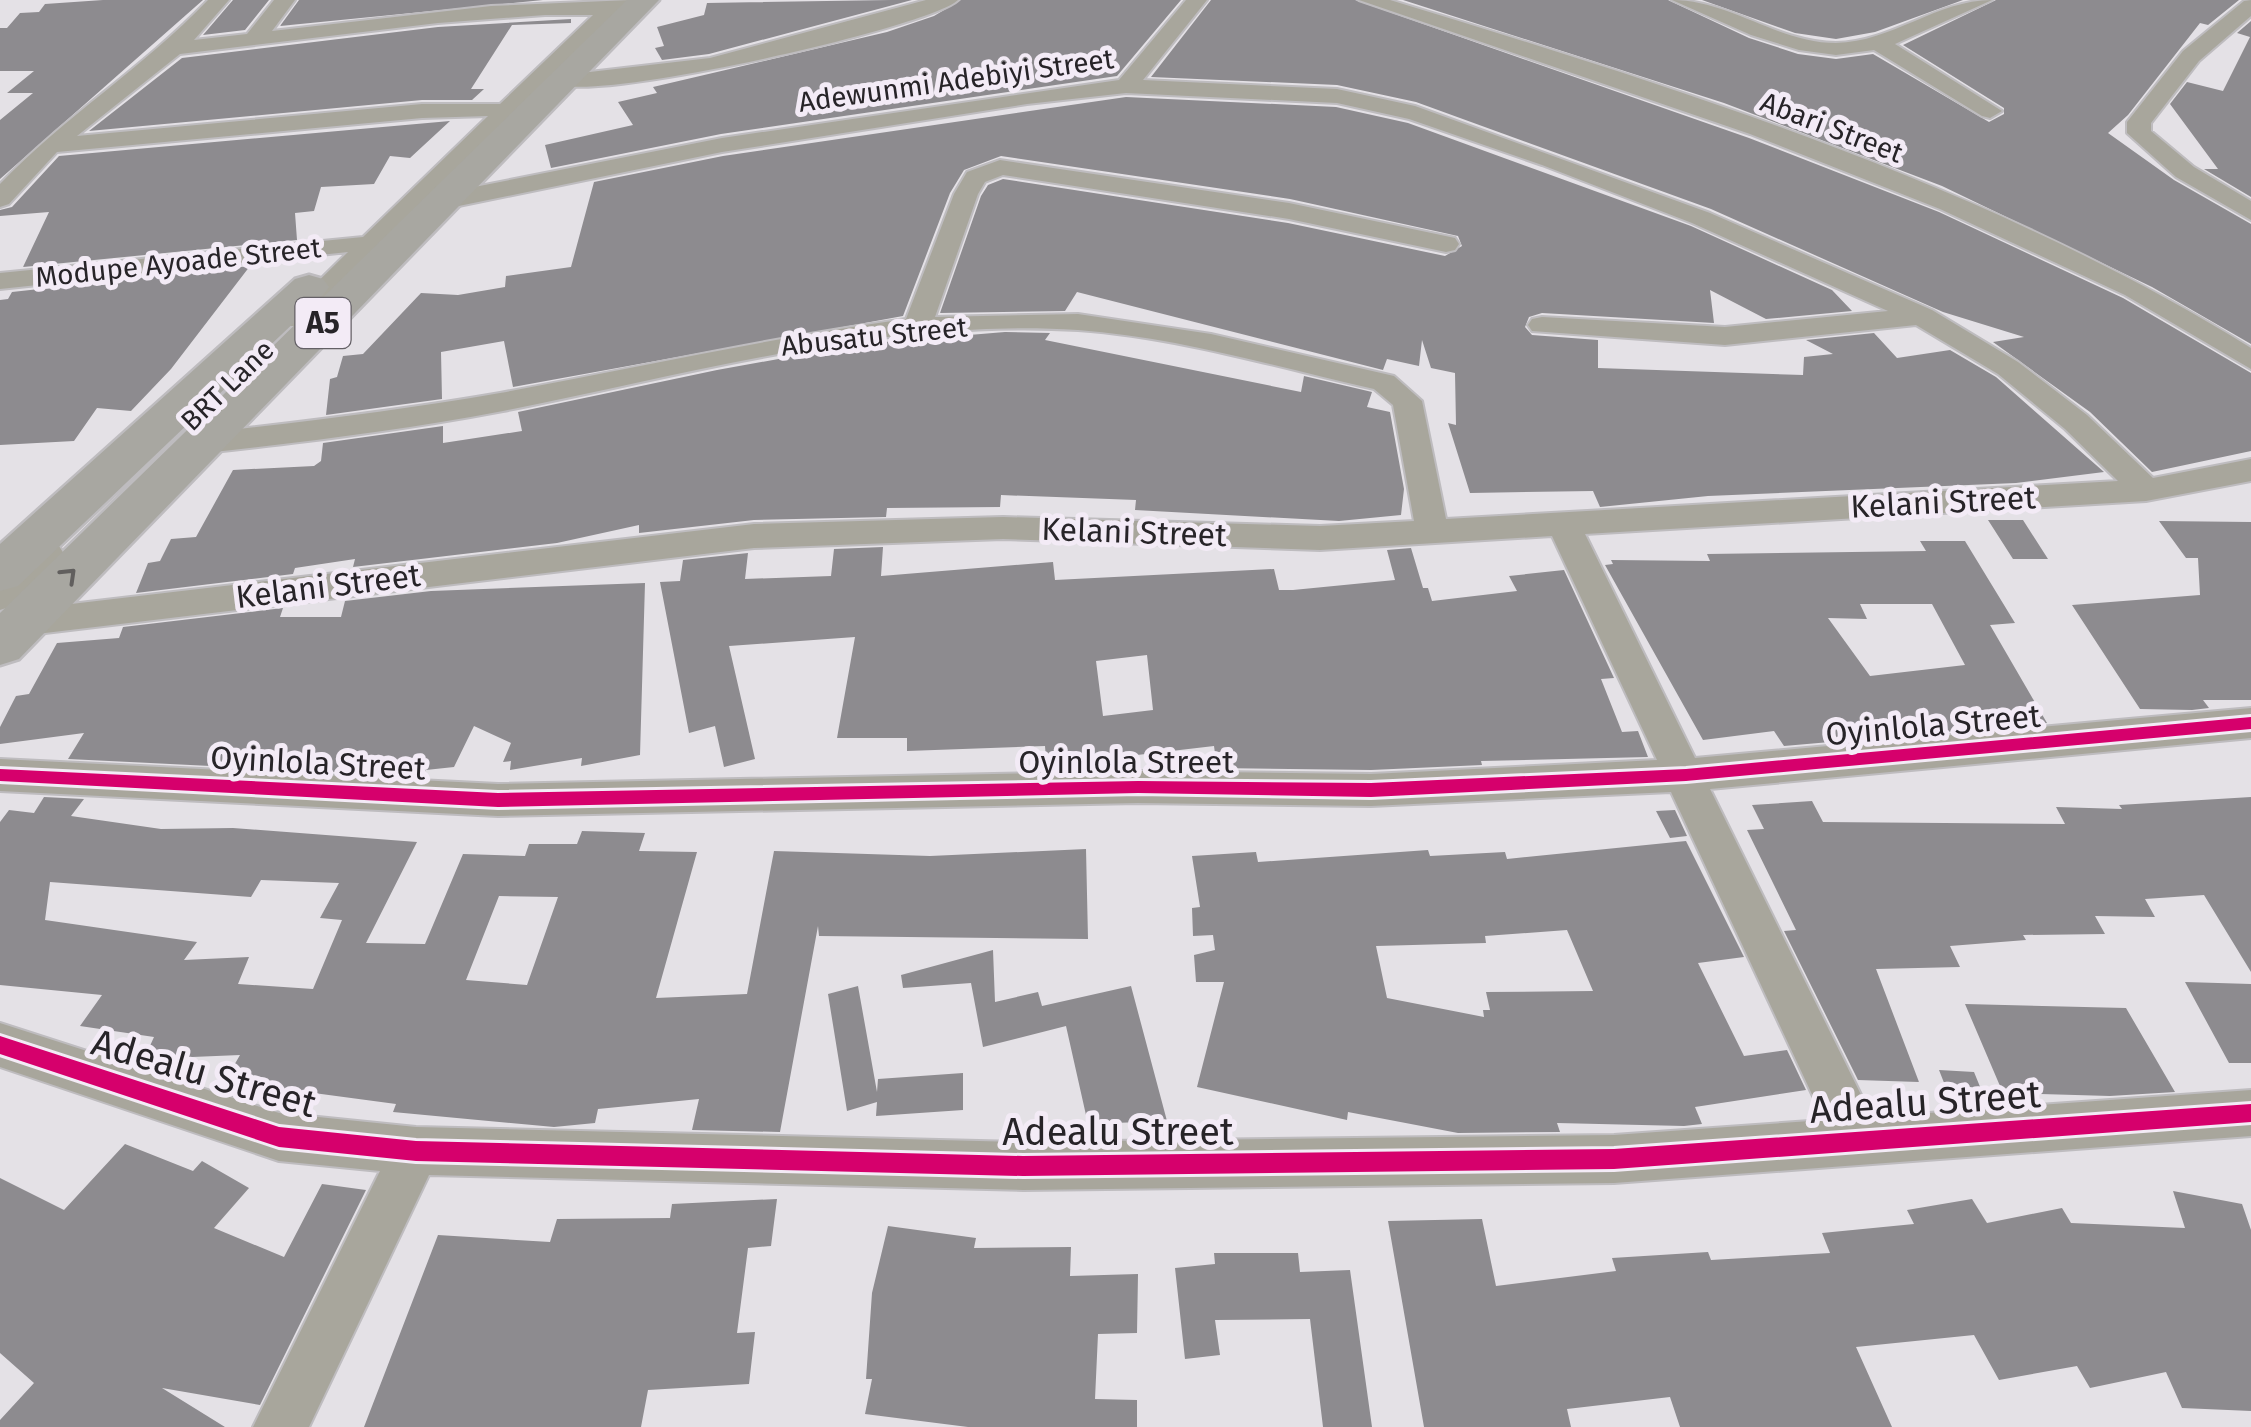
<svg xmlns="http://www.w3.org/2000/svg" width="2251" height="1427" font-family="'Fira Sans',sans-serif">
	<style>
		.building { fill: #8d8b8f; fill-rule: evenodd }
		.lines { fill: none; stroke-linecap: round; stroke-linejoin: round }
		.minor-casing { stroke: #bebcbf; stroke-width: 4 }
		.highway-casing { stroke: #bebcbf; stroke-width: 5 }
		.minor { fill: #a8a69c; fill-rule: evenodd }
		.highway { fill: #a8a7a1; fill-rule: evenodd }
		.cycleway-casing { stroke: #f3ebf6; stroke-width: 6 }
		.cycleway { fill: #d6006c; fill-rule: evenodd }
		.oneway { stroke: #615f5e }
		.labels { text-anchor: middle; stroke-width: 10; stroke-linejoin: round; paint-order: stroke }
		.far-street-label { font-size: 28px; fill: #272428; stroke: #f3ebf6 }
		.shield { fill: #f3ebf6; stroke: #646066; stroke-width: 2.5 }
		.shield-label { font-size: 30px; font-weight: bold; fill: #272428 }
		.street-label { font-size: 32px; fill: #272428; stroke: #f3ebf6 }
		.near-street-label { font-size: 38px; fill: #272428; stroke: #f3ebf6 }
	</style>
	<rect width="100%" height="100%" fill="#e4e1e6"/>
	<path class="building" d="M103 0H203L0 179V120L33 93H7L34 71H0V28H7L20 13 39 12 45 4Z
		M233 0H269L245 30 203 35Z
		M299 0H543L280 26Z
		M891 0H912L709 54 662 60 655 48 664 46 657 27 704 15 707 3Z
		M961 0H1181L1117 76 721 134 551 168 545 145 633 125 618 102 657 93 653 87 887 32 934 16Z
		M1211 0H1355L1749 138 1939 212 2123 298 2251 373V451L2152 472 2090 412 1993 342 2024 337 1943 312 1711 209 1416 102 1337 85 1151 77Z
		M1403 0H1668L1749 38 1798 54 1836 59 1873 54 1989 122 2004 114V108L1903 45 1996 0H2239L2208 25 2200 23 2128 115 2108 133 2174 180 2251 224V344L2152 287 1942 186 1724 103Z
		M1702 0H1963L1875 32 1836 39 1795 33Z
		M571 19V23L512 25 471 89H484L472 100H422L89 131 182 58 438 27Z
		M2251 21V197L2204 169H2218L2170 104 2187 82 2223 91 2250 37 2237 33Z
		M1126 97 1336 107 1408 123 1691 226 1832 290 1852 311 1766 319 1710 290 1714 323 1542 313 1529 317 1525 327 1532 335 1598 340V368L1803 375 1804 357 1833 354 1806 340 1874 333 1897 358 1950 350 1996 377 2104 472 2016 483 1708 496 1600 507 1593 491 1470 493 1448 423 1456 425 1455 373 1431 368 1422 340 1419 366 1387 359 1383 370 1077 292 1065 311 940 313 981 196 988 185 1003 179 1288 223 1445 256 1462 246 1458 236 1290 199 1001 156 964 170 950 193 903 316 513 387 504 341 441 352 442 399 326 415 330 379 337 377 343 356 363 354 421 293 458 295 505 287 506 276 571 267 594 182 723 156Z
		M450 121 410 158 390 156 374 184 321 187 314 211 295 213 297 240 23 267 49 212 0 216V210L12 207 59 156Z
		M250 266 171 369 131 411 97 408 74 441 0 445V300L8 299 12 292Z
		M1005 332 1050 333 1045 340 1301 392 1304 376 1372 392 1367 407 1390 412 1404 489 1401 515 1339 521 1135 510 1136 500 1001 495 1000 507 887 508 886 517 754 520 639 533V525L557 543 353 567 355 559 295 568 293 574 136 593 148 563 160 561 171 539 196 537 233 470 314 466 321 461 323 443 443 426V443L522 431 518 412 717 370 861 344Z
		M1988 520H2023L2048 559H2013Z
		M2159 521 2251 522V700H2203L2209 708 2192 710 2140 709 2072 605 2200 595 2198 558H2186Z
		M1920 541H1965L2015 623 1990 625 2047 723 1784 746 1774 731 1703 740 1605 565 1613 564 1611 560 1710 561 1707 554 1926 551ZM1860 604H1932L1965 665 1870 676 1828 618 1867 619Z
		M883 547 881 576 1053 562 1055 580 1274 569 1279 590H1293L1395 580 1387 550 1411 548 1423 588H1428L1432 601 1517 591 1509 576 1564 570 1614 678 1601 679 1622 732 1638 731 1648 757 1481 761 1482 765 1371 770 1217 768 1214 746 1120 757V753L1046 759 1045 746 907 751V738H837L855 637 729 646 755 759 724 767 715 726 689 733 660 582 680 581 683 560 748 553 745 579 831 576 834 549ZM1147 655 1153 710 1103 716 1096 661Z
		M645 583 640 755 581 766 582 758 510 770 511 761 503 762 511 743 474 726 454 767 426 770 418 776 68 759 84 733 0 744V727L16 696 29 694 57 643 119 638 123 627 283 608 280 617H341L345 601 431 591Z
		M44 797 84 799 71 816 161 829 233 828 417 842 366 943 425 944 463 854 525 856 529 844H577L582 831 645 833 639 851 697 852 656 998 747 994 774 851 930 856 1086 849 1088 939 819 936 818 926 780 1132 692 1130 699 1099 598 1109 595 1123 554 1127 393 1112 396 1104 225 1081 240 1055 144 1059 154 1037 80 1026 102 995 0 985V822L9 810 34 813ZM261 880 339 883 320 918 342 920 313 989 238 984 249 957 184 960 197 942 45 920 50 882 251 897ZM499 896 558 897 527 985 466 980Z
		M2251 797V972L2204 895 2145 899 2155 917 2095 916 2105 934 2023 935 2026 940 1950 946 1960 967 1876 969 1919 1082 1858 1080 1784 931 1796 930 1747 830 1764 829 1752 805 1812 801 1823 822 2065 824 2056 807 2122 809 2119 805Z
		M1675 810 1687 836 1670 838 1656 811Z
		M1686 841 1744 957 1698 963 1744 1056 1787 1050 1806 1090 1695 1107 1702 1124 1684 1126 1557 1123 1560 1132 1458 1133 1348 1112 1347 1120 1197 1087 1224 982H1196L1194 955 1215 950 1213 935 1193 936 1192 908 1200 907 1192 856 1256 852 1258 862 1428 850 1430 856 1505 852 1507 859ZM1567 930 1593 991 1486 992 1490 1010H1483L1484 1017 1387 998 1376 946 1486 943 1485 936Z
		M993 950 995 1002 1038 992 1042 1006 1131 986 1167 1121 1088 1124 1066 1026 983 1047 971 983 903 988 901 975Z
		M2185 982 2251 984V1063H2229Z
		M858 986 877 1092 878 1079 963 1073V1110L876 1116 877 1102 847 1111 828 994Z
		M1965 1004 2126 1008 2175 1092 2110 1096 2003 1093Z
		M1939 1070 1974 1072 1985 1099 1950 1098Z
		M125 1144 193 1171 202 1161 249 1188 214 1228 284 1257 322 1184 366 1190 260 1405 162 1388 225 1427H0V1420L34 1383 0 1353V1178L64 1210Z
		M2173 1191 2242 1204 2251 1230V1411L2182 1408 2166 1372 2090 1388 2077 1366 1999 1380 1974 1335 1856 1347 1892 1427H1680L1670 1397 1567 1409 1571 1427H1424L1388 1221 1482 1219 1496 1286 1616 1271 1612 1258 1708 1252 1711 1260 1830 1253 1822 1233 1914 1224 1907 1210 1972 1199 1987 1223 2062 1208 2071 1223 2185 1228Z
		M777 1199 771 1246 748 1248 737 1333 755 1332 749 1384 648 1390 641 1427H364L438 1235 550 1242 557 1219 670 1218 672 1204Z
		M888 1226 976 1238 974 1248 1071 1247 1070 1276 1138 1274 1137 1333 1098 1334 1095 1399 1137 1400V1427H968L865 1414 872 1379H866L872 1293Z
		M1214 1253H1298L1300 1272 1350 1270 1372 1427H1323L1310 1319 1215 1320 1220 1355 1185 1359 1175 1268 1215 1264Z"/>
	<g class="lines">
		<defs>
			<path id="minor" d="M208 0H229L194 40 247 34 274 0H295L272 31 491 6 630 0 303 326H283L279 320 348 252 0 289V273L363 237 488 116 422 118 57 152 9 204 0 207V184C64 117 143 68 208 0ZM545 15H593L500 104H422L77 136 180 54 438 23Z
				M926 0H958C929 28 578 107 553 82L564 75 710 58Z
				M1186 0H1207L1143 80 1337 89 1415 106 1710 213 1932 310 2018 362 2087 415 2153 478 2251 459V481L2146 501 1585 534 1695 758 2251 708V738L1710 789 1872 1117 2251 1090V1136L1614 1183 1023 1190 429 1175 309 1427H253L380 1171 279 1161 0 1067V1023L279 1113 416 1127 1023 1142 1614 1135 1824 1120 1671 792 1371 806 1138 803 498 816 0 791V759L498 784 1138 771 1371 774 1657 760 1552 536 1320 550 1003 539 754 548 20 636 8 632 2 623 8 614 20 610 754 524 1003 517 1320 526 1414 521 1393 405 1374 389C1277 367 1177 337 1078 330 883 318 692 374 503 411 404 430 304 442 204 453L193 450 189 443 193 436 204 433C303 422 402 410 500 393 636 368 769 338 906 319L954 194 967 172 1000 160 1289 203 1455 238 1459 244 1455 250 1446 252 1289 219 1003 175 985 182 978 194 935 317 1078 314 1211 334 1394 376 1422 401 1446 519 2118 481 2065 429 1998 374 1916 325 1725 345 1532 331 1528 325 1532 319 1542 317 1725 327 1888 311 1692 223 1542 165 1409 119 1337 103 1126 93 1027 104 722 152 444 209 431 201 444 193 722 138 1119 80Z
				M1359 0H1390C1685 90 1988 185 2251 348V369L2125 295 1940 209 1750 134Z
				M1672 0C1730 0 1778 43 1836 43 1892 42 1937 0 1992 0L1895 44 2002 111 1990 118 1982 116 1874 50 1836 55 1799 50 1751 35Z
				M2251 0V16L2199 61 2151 123V131L2194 167 2251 201V220L2176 177 2127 133V122L2183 51 2244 1Z
				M47 542 59 546 64 554 59 562 12 606 0 610V577L35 546Z"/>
			<path id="highway" d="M627 0H659L19 659 0 665V613Z
				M309 275 323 279 329 287 323 295 18 586 0 591V544L295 279Z"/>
		</defs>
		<use href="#minor" class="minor-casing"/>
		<use href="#highway" class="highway-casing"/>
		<use href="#minor" class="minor"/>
		<use href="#highway" class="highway"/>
		<defs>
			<path id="cycleway" d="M2251 717V729L1686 781 1371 797 1138 793 498 807 0 781V769L498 793 1138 781 1371 783 1686 769Z
				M0 1036 279 1127 416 1141 1023 1156 1614 1149 2251 1104V1122L1614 1169 1023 1176 416 1161 279 1147 0 1054Z"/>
		</defs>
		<use href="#cycleway" class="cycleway-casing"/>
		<use href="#cycleway" class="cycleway"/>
	</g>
	<defs><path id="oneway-chevron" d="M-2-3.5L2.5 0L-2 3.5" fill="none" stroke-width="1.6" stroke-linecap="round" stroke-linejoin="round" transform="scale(2.5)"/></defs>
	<use class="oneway" href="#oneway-chevron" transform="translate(69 575) rotate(-44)"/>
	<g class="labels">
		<g class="far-street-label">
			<text transform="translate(956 80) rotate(-8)" y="10">Adewunmi Adebiyi Street</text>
			<text transform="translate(1832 127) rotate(21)" y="10">Abari Street</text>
			<text transform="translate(178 262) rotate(-6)" y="10">Modupe Ayoade Street</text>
			<text transform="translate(874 336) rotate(-6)" y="10">Abusatu Street</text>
			<text transform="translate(227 385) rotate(-44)" y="10">BRT Lane</text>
		</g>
		<rect class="shield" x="295.5" y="298" width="55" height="50" rx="8"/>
		<g class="shield-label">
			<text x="323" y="333">A5</text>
		</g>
		<g class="street-label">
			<text transform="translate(1943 502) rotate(-3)" y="11">Kelani Street</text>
			<text transform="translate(1134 532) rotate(2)" y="11">Kelani Street</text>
			<text transform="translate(328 586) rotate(-7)" y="11">Kelani Street</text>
			<text transform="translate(1933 725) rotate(-5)" y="11">Oyinlola Street</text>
			<text x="1126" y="773">Oyinlola Street</text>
			<text transform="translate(318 763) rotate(3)" y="11">Oyinlola Street</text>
		</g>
		<g class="near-street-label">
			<text transform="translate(204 1073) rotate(16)" y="13">Adealu Street</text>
			<text transform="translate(1925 1102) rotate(-4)" y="13">Adealu Street</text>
			<text x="1118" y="1145">Adealu Street</text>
		</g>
	</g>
</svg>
